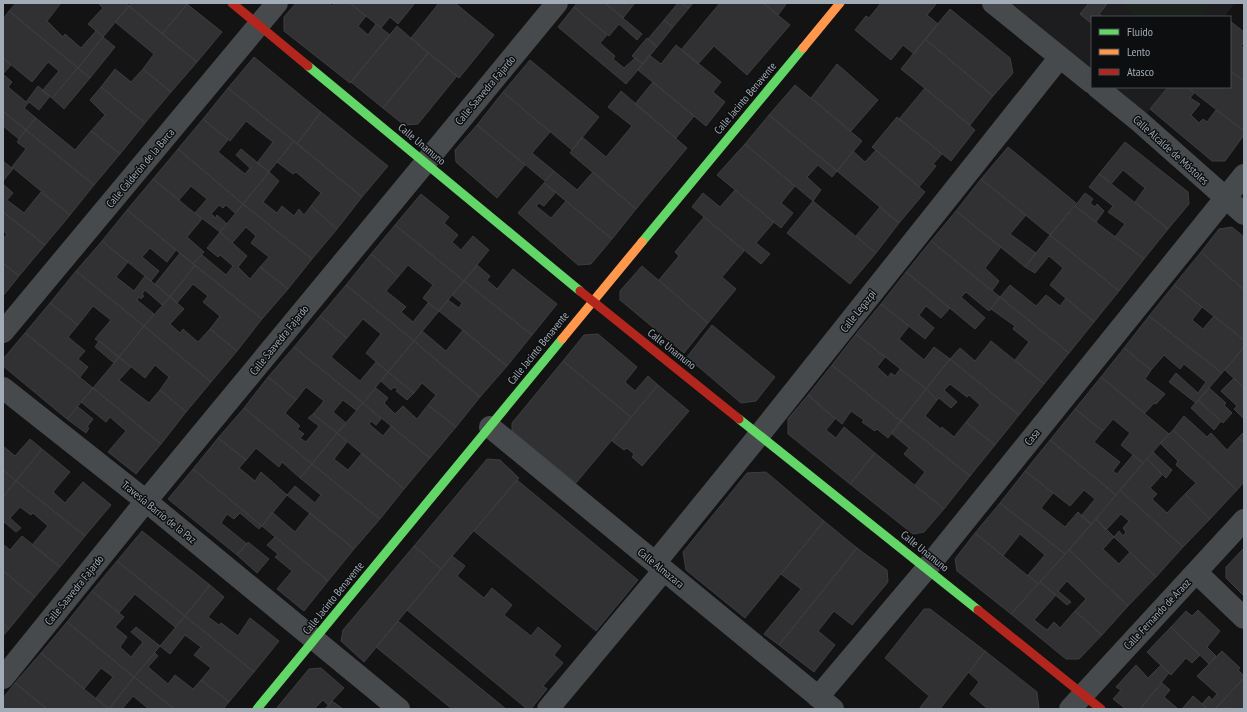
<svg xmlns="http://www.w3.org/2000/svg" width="1247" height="712" font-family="'PT Sans Narrow',sans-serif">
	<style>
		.built { fill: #1d1d1f }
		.green { fill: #1b221b }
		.building { fill: #313133; stroke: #3b3e40 }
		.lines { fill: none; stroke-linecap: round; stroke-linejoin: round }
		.street { stroke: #474a4c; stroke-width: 22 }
		.fast { stroke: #63d668; stroke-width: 9 }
		.slow { stroke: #ff974d; stroke-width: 9 }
		.jam { stroke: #b3261e; stroke-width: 9 }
		.labels { text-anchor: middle; stroke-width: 3; stroke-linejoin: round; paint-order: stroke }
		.street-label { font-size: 11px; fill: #a2acb6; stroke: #0d0e0f }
	</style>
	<rect width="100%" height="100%" fill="#131313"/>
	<path class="built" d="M993 3H1235L1224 17H1092V83Z
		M1097 87H1168L1140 122Z"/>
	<path class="green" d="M1121 3H1210L1199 17H1138Z"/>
	<path class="building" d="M16 3H61L47 21 63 37 65 34 81 48 96 31 103 37 78 68 9 11Z
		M98 3H125L129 6 103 37 88 24 103 8Z
		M131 3H187V4L162 34 129 6Z
		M296 3H329L332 6 335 3H350L366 16 358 26 368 35 376 24 390 35 350 83 284 31V17Z
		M350 3H415L398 24 390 17 381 28Z
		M439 3H455L494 35 459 78 411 38Z
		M577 3H605L642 34 637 40 619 24 609 36 574 7Z
		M605 3H635L623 18Z
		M678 3H681L689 8 673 27 664 20Z
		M681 3H693L689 8Z
		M720 3H763L790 25 747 75 714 46 698 64 681 50Z
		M763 3H787L778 15Z
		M881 3H937L927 15 938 24 914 54 903 45 891 60 855 30 866 16 869 18Z
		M1089 3 1107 4 1099 14 1103 17H1092V24L1080 14Z
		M187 4 222 32 197 62 162 34Z
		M129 6 197 62 171 92 143 69 154 54 115 22Z
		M574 7 607 35 600 43 615 56 613 59 624 68 635 58 643 64 626 84 558 27Z
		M950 9 1010 58 1013 73 993 96 925 39Z
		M9 11 78 68 52 98 42 91 59 71 48 62 32 82 3 58V19Z
		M664 20 673 27 657 47 648 39Z
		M1230 21 1244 32V42L1241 46 1244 49V81L1230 71Z
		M397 26 428 53 383 108 351 82Z
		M103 37 115 47 90 78 78 68Z
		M647 38 657 47 643 64 632 56Z
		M925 39 993 96 970 125 901 69Z
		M676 45 721 82 713 92 725 102 706 126 638 70 649 55 661 64Z
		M428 53 457 76 418 124 404 125 383 108Z
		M254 57 321 112 297 144 228 88Z
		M3 58 11 65 3 74Z
		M530 60 599 117 572 150 503 92Z
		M837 64 878 100 851 131 811 98Z
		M78 68 90 78 64 109 52 98Z
		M115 69 131 82 143 69 171 92 145 123 101 87Z
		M1230 71 1244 81V131L1187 87H1230Z
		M3 74 12 82 8 87 26 102 38 86 50 96 39 110 29 102 24 108 36 118 26 130 3 111Z
		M653 82 694 116 676 138 635 104Z
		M795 85 862 141 837 171 769 115Z
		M101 87 145 123 120 154 91 131 105 115 90 100Z
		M1168 87H1187L1194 93 1190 98 1200 104 1191 115 1199 123 1203 119 1207 122 1216 110 1244 131V135L1225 161H1212L1150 109Z
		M228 88 294 141 269 172 257 163 273 142 246 121 230 141 203 119Z
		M925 88 975 130 951 161 899 119Z
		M621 91 687 148 636 209 570 153 582 137 606 157 632 126 608 107Z
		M503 92 550 132 532 153 554 171 545 181 477 125Z
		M3 111 26 130 19 139 3 126Z
		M321 112 388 166 362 197 297 144Z
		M769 115 837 171 832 177 818 165 807 177 821 190 813 201 745 144Z
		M897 117 942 154 933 164 936 166 919 187 872 147Z
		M36 118 75 150 91 131 120 154 94 185 26 130Z
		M203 119 228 140 218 152 245 174 250 168 236 155 241 149 269 172 243 204 178 149Z
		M477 125 525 165 497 198 456 162 455 150Z
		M26 130 94 185 70 215 12 167 26 149 17 142Z
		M294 141 362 197 337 229 311 206 321 193 296 172 293 174 277 162Z
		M1125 142 1188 192 1189 204 1168 229 1135 202 1145 188 1123 170 1112 183 1099 174Z
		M745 144 795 186 781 203 793 213 781 228 717 175Z
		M1008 147 1076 203 1050 235 981 179Z
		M178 149 243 204 235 213 226 205 223 208 219 205 211 214 216 218 217 215 227 224 220 232 195 213 207 199 191 186 179 200 153 179Z
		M876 150 925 192 899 223 837 171 853 151 865 162Z
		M3 161 13 169 3 181Z
		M554 171 577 190 593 172 636 209 612 239 544 183Z
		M269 172 279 181 263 202 277 213 282 206 294 216 299 209 304 215 311 206 337 229 312 259 243 204Z
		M1099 174 1168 229 1144 259 1115 237 1125 224 1108 212 1113 206 1089 187Z
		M153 179 202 219 187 237 204 252 193 264 127 210Z
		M981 179 1026 215 1010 234 1036 253 1025 267 956 211Z
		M544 183 556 192 544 206 539 203 536 206 551 218 566 201 612 239 591 264 578 265 518 213Z
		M3 184 13 193 7 200 24 213 41 192 70 215 45 245 3 212Z
		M735 190 774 222 756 243 770 254 761 264 692 207 703 193 720 207Z
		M1085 193 1093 199 1090 203 1095 207 1097 204 1104 211 1096 222 1075 206Z
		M421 194 449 217 444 223 458 235 452 242 461 250 473 236 489 250 464 281 395 225Z
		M813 201 876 253 850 284 787 233Z
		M243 204 312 259 288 289 260 267 269 257 251 243 256 236 246 227 232 243 220 232Z
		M1075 206 1144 259 1119 291 1050 235Z
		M880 207 899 223 876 253 856 236Z
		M127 210 176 250 167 262 150 248 142 257 159 271 151 281 102 241Z
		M956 211 1001 247 985 268 999 281 992 291 931 241Z
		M3 212 45 245 19 276 3 263V239L7 234 3 231Z
		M704 217 744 251 722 277 736 289 708 323 659 280 679 256 675 252Z
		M395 225 464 281 439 311 423 298 433 285 408 265 398 277 371 254Z
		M1232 227 1244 237V290L1201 252 1219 229Z
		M220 232 247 256 238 267 250 279 260 267 288 289 262 319 193 264 202 255 226 275 233 266 220 255 218 257 207 248Z
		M1050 235 1119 291 1094 322 1050 285 1063 268 1049 256 1035 273 1025 267Z
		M102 241 128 262 116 277 134 291 145 276 170 297 162 305 145 290 142 294 144 296 141 299 139 297 137 300 154 314 144 326 76 271Z
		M931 241 1000 297 989 311 966 292 961 297 985 318 975 329 906 272Z
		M1201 252 1244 290V340L1174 285Z
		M180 253 195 265 170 297 155 284Z
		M371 254 398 277 386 291 406 307 401 312 413 322 428 303 439 311 414 341 346 285Z
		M3 263 19 276 3 296Z
		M195 265 262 319 237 351 210 329 220 316 203 302 208 296 193 284 177 303 170 297Z
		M477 265 490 276 487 280 497 289 513 269 557 304 532 335 464 281Z
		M642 266 708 323 684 353 620 300V291Z
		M76 271 144 326 119 357 99 341V342L95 339 111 320 93 306 78 325 50 303Z
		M906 272 950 308 941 318 926 306 919 315 934 328 925 339 881 304Z
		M464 281 532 335 507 366 439 311 448 300 459 308 462 303 452 295Z
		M346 285 414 341 388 372 366 353 381 334 363 319 347 338 320 316Z
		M1010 285 1036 306 1046 295 1060 306 1066 298 1094 322 1069 353 1000 297Z
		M1174 285 1202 307 1192 320 1203 329 1214 316 1244 340V347L1222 373 1149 316Z
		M170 297 184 309 170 324 180 333 183 329 198 342 210 329 237 351 211 382 144 326Z
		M1000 297 1069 353 1044 384 1015 360 1029 342 1013 329 1015 326 991 309Z
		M50 303 78 325 68 337 85 351 78 359 88 367 80 377 25 333Z
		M881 304 909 326 899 339 924 360 934 347 950 359 926 389 856 334Z
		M320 316 347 338 331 357 360 381 376 362 388 372 363 403 294 347Z
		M1149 316 1222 373 1196 403 1169 382 1176 373 1198 393 1206 382 1184 364 1180 369 1164 355 1151 370 1124 348Z
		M712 325 775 377 756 401 741 403 687 357Z
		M144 326 211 382 186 412 160 390 169 377 155 365 145 378 119 357Z
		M463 330 507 366 480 397 414 341 422 331 446 351Z
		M25 333 93 388 67 419 3 366V359Z
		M598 334 637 367 625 382 635 391 648 376 658 385 631 417 563 361 584 335Z
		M856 334 885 357 877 367 888 377 891 373 895 376 900 369 926 389 901 421 832 365Z
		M99 341 119 357 114 363 95 347Z
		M414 341 480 397 456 427 428 405 436 395 422 383 414 393 388 372Z
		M991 341 1044 384 1019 415 950 359 960 348 975 361Z
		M294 347 363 403 356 410 343 400 333 412 346 423 337 433 313 414 324 401 306 387 296 400 268 377Z
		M1244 347V388L1225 370Z
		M1124 348 1151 370 1145 379 1165 394 1156 404 1154 403 1145 413 1101 377Z
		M119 357 131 367 119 380 149 403 160 390 186 412 161 444 93 388Z
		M950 359 1019 415 995 445 966 422 980 405 969 395 967 397 950 384 944 390 957 402 951 408 939 398 937 400 926 389Z
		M563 361 631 417 576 483 512 431V423Z
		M832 365 901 421 888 438 877 429 875 431 862 422 864 420 851 411 842 424 808 395Z
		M388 372 414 393 407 400 396 391 398 390 394 387 391 390 381 381Z
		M268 377 296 400 285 413 300 426 297 429 304 434 300 438 306 442 319 426 308 418 313 414 337 433 312 464 244 408Z
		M1101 377 1169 434 1143 463 1121 445 1130 433 1113 419 1103 431 1075 409Z
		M1234 378 1244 388V419L1234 409 1237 406 1221 391Z
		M658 385 689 411 642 466 632 457 634 454 627 448 624 450 612 441Z
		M93 388 161 444 136 474 108 452 126 431 110 417 106 422 81 402Z
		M376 388 388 398 384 403 395 414 403 406 417 419 428 405 456 427 430 458 363 403Z
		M1209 388 1226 403 1224 405 1232 413 1223 423 1198 400Z
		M926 389 937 400 925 416 941 429 942 427 954 437 966 422 995 445 970 476 901 421Z
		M808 395 835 419 826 430 836 438 844 427 875 453 850 484 788 434V419Z
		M1198 400 1221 421 1214 430 1191 408Z
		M363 403 381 419 376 425 371 421 369 424 383 436 391 426 430 458 404 489 337 433Z
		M78 407 93 419 87 427 89 428 86 433 67 419Z
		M244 408 312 464 300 478 282 462 279 467 256 448 246 460 218 438Z
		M1075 409 1103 431 1094 442 1120 462 1113 471 1117 474 1133 455 1143 463 1116 495 1050 440Z
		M1184 416 1207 437 1211 433 1227 450 1238 438 1244 443V482L1237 490 1173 430Z
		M901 421 970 476 944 509 915 485 925 472 904 454 909 448 891 433Z
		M1173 430 1237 490 1210 519 1185 494 1196 483 1176 465 1178 461 1160 443Z
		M1244 432V443L1238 438Z
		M337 433 347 442 334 459 348 470 362 453 404 489 380 519 312 464Z
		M218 438 246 460 239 468 255 481 261 472 287 495 262 526 193 469Z
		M30 439 42 449 16 481 3 470V446L15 456Z
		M1050 440 1116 495 1091 524 1081 516 1095 499 1084 490 1070 506 1025 471Z
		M42 449 70 472 53 492 65 503 83 482 111 505 85 536 16 481Z
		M1153 452 1172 470 1166 478 1147 459Z
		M875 453 944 509 924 532 913 534 850 484Z
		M487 459 500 460 519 478 441 569 414 546Z
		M1147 459 1162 475 1150 488 1157 494 1152 499 1167 513 1185 494 1210 519 1183 547 1120 490Z
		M312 464 380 519 354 549 287 495 295 486 315 503 321 495 300 478Z
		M193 469 262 526 259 529 240 513 234 519 227 514 221 523 247 544 237 555 168 499Z
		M3 470 16 481 3 497Z
		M1025 471 1053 493 1041 508 1065 527 1078 512 1091 524 1065 554 1000 503Z
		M766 472 824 521 745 618 686 570 683 552 747 473Z
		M517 480 638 580 596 631 474 531Z
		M16 481 85 536 60 567 32 545 48 526 33 513 31 515 20 507 10 518 21 528 16 532 3 521V497Z
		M1120 490 1183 547 1156 577 1114 537 1119 531 1123 536 1126 532 1123 528 1129 521 1121 514 1106 530 1096 519Z
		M1000 503 1065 554 1038 584 1028 575 1045 555 1020 534 1003 556 975 533Z
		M272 512 295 532 310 513 354 549 328 581 262 526Z
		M1096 519 1114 537 1103 549 1119 564 1130 552 1156 577 1128 606 1069 550Z
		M824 521 857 548 779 645 764 634 801 589 781 574Z
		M142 531 210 585 185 616 117 561Z
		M975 533 1038 584 1011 614 957 571 955 559Z
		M22 536 60 567 35 597 3 571V544L10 550Z
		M275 537 328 581 304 611 277 589 292 571 275 557 278 554 267 545Z
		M248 542 269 559 257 573 237 555Z
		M414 546 441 569 364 662 341 641 343 630Z
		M857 548 887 570 888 582 852 625 834 611 818 631 835 645 814 672 779 645Z
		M1244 548V596L1226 578V567Z
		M1069 550 1128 606 1102 635 1075 611 1086 599 1067 581 1058 591 1071 602 1067 605 1040 582Z
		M452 556 465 566 457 576 484 598 492 588 512 605 504 615 531 636 538 627 561 646 554 655 563 663 543 686 547 689 531 709H527L407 610Z
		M117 561 185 616 175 627 135 594 119 613 92 591Z
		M3 571 35 597 9 629 3 624Z
		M1040 582 1056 595 1034 620 1047 630 1054 622 1060 628 1075 611 1102 635 1079 659H1066L1011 614Z
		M210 585 224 597 208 617 219 625 221 623 238 636 250 618 279 641 254 672 185 616Z
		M92 591 124 617 115 627 127 637 120 647 131 657 143 642 131 632 136 627 160 646 134 677 67 622Z
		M924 609H930L985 651 940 709H919L929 696 885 658Z
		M1198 610 1220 631 1207 647 1216 656 1209 664 1171 627 1186 611 1192 616Z
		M185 616 254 672 229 702 201 680 211 668 194 655 201 647 185 635 170 654 160 646Z
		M398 621 506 709H452L376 647Z
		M67 622 134 677 109 709 96 698 113 677 101 668 84 689 41 653Z
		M3 624 9 629 3 636Z
		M1171 627 1200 655 1192 663 1186 658 1171 675 1147 652Z
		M985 651 1037 692 1039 709H988L970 694 979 682 969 673Z
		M1222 651 1240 668 1238 670 1244 676V678L1215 709H1208L1202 704 1209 696 1212 700 1217 694 1197 676Z
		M41 653 84 689 109 709H47L15 683Z
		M155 653 158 656 148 667 168 684 175 675 193 689 201 680 229 702 223 709H174L134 677Z
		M1136 665 1148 678 1161 665 1169 673 1140 709H1126L1113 699 1121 690 1116 687Z
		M321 668 344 688 328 705 323 700 314 709H276L309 669Z
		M134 677 174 709H149L133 696 122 709H109Z
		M1244 678V709L1229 708 1215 709Z
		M15 683 47 709H3V698Z
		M1162 683 1170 690 1164 697 1178 709H1140Z
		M1193 696 1202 704 1208 709H1182Z
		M332 701 343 709H325Z"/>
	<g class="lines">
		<path class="street" d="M993 3 1092 83
			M1097 87 1140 122 1244 214
			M3 332 277 3
			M3 388 146 501 399 709
			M490 427 833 709
			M655 563 760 434 1060 57
			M1196 572 1244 618
			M3 678 146 501 557 3
			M818 697 927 568 1244 175
			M548 709 664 570
			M1070 709 1244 520"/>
		<path class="fast" d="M308 66 580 291
			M642 242 803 48
			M739 419 978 610
			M257 709 562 339"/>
		<path class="slow" d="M803 48 840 3
			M562 339 642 242"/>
		<path class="jam" d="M232 3 308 66
			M580 291 739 419
			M978 610 1101 709"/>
	</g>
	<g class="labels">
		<g class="street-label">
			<text transform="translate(485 90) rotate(-50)" y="4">Calle Saavedra Fajardo</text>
			<text transform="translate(745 98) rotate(-50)" y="4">Calle Jacinto Benavente</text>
			<text transform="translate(422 144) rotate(40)" y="4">Calle Unamuno</text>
			<text transform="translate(1171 150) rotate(42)" y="4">Calle Alcalde de Móstoles</text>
			<text transform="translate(140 168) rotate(-50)" y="4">Calle Calderón de la Barca</text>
			<text transform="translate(858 311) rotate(-52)" y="4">Calle Legazpi</text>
			<text transform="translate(279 340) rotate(-51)" y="4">Calle Saavedra Fajardo</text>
			<text transform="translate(538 348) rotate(-51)" y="4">Calle Jacinto Benavente</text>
			<text transform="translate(672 349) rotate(38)" y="4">Calle Unamuno</text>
			<text transform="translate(1032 437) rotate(-51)" y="4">Casa</text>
			<text transform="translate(159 512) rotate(39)" y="4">Travesía Barrio de la Paz</text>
			<text transform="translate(925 551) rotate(39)" y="4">Calle Unamuno</text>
			<text transform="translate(661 568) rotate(39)" y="4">Calle Almazara</text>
			<text transform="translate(74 590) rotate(-51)" y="4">Calle Saavedra Fajardo</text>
			<text transform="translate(333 598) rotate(-51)" y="4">Calle Jacinto Benavente</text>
			<text transform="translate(1157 614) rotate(-47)" y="4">Calle Fernando de Araoz</text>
		</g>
	</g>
	<rect width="1247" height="712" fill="none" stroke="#a2acb6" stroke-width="8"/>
	<rect x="1091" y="16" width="140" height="72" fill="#0d0e0f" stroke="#494d52"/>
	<rect x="1099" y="29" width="20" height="6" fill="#63d668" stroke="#494d52"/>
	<text x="1127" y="36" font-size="12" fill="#a2acb6">Fluido</text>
	<rect x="1099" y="49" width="20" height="6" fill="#ff974d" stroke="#494d52"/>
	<text x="1127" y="56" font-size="12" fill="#a2acb6">Lento</text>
	<rect x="1099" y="69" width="20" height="6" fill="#b3261e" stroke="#494d52"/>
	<text x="1127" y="76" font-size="12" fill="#a2acb6">Atasco</text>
</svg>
